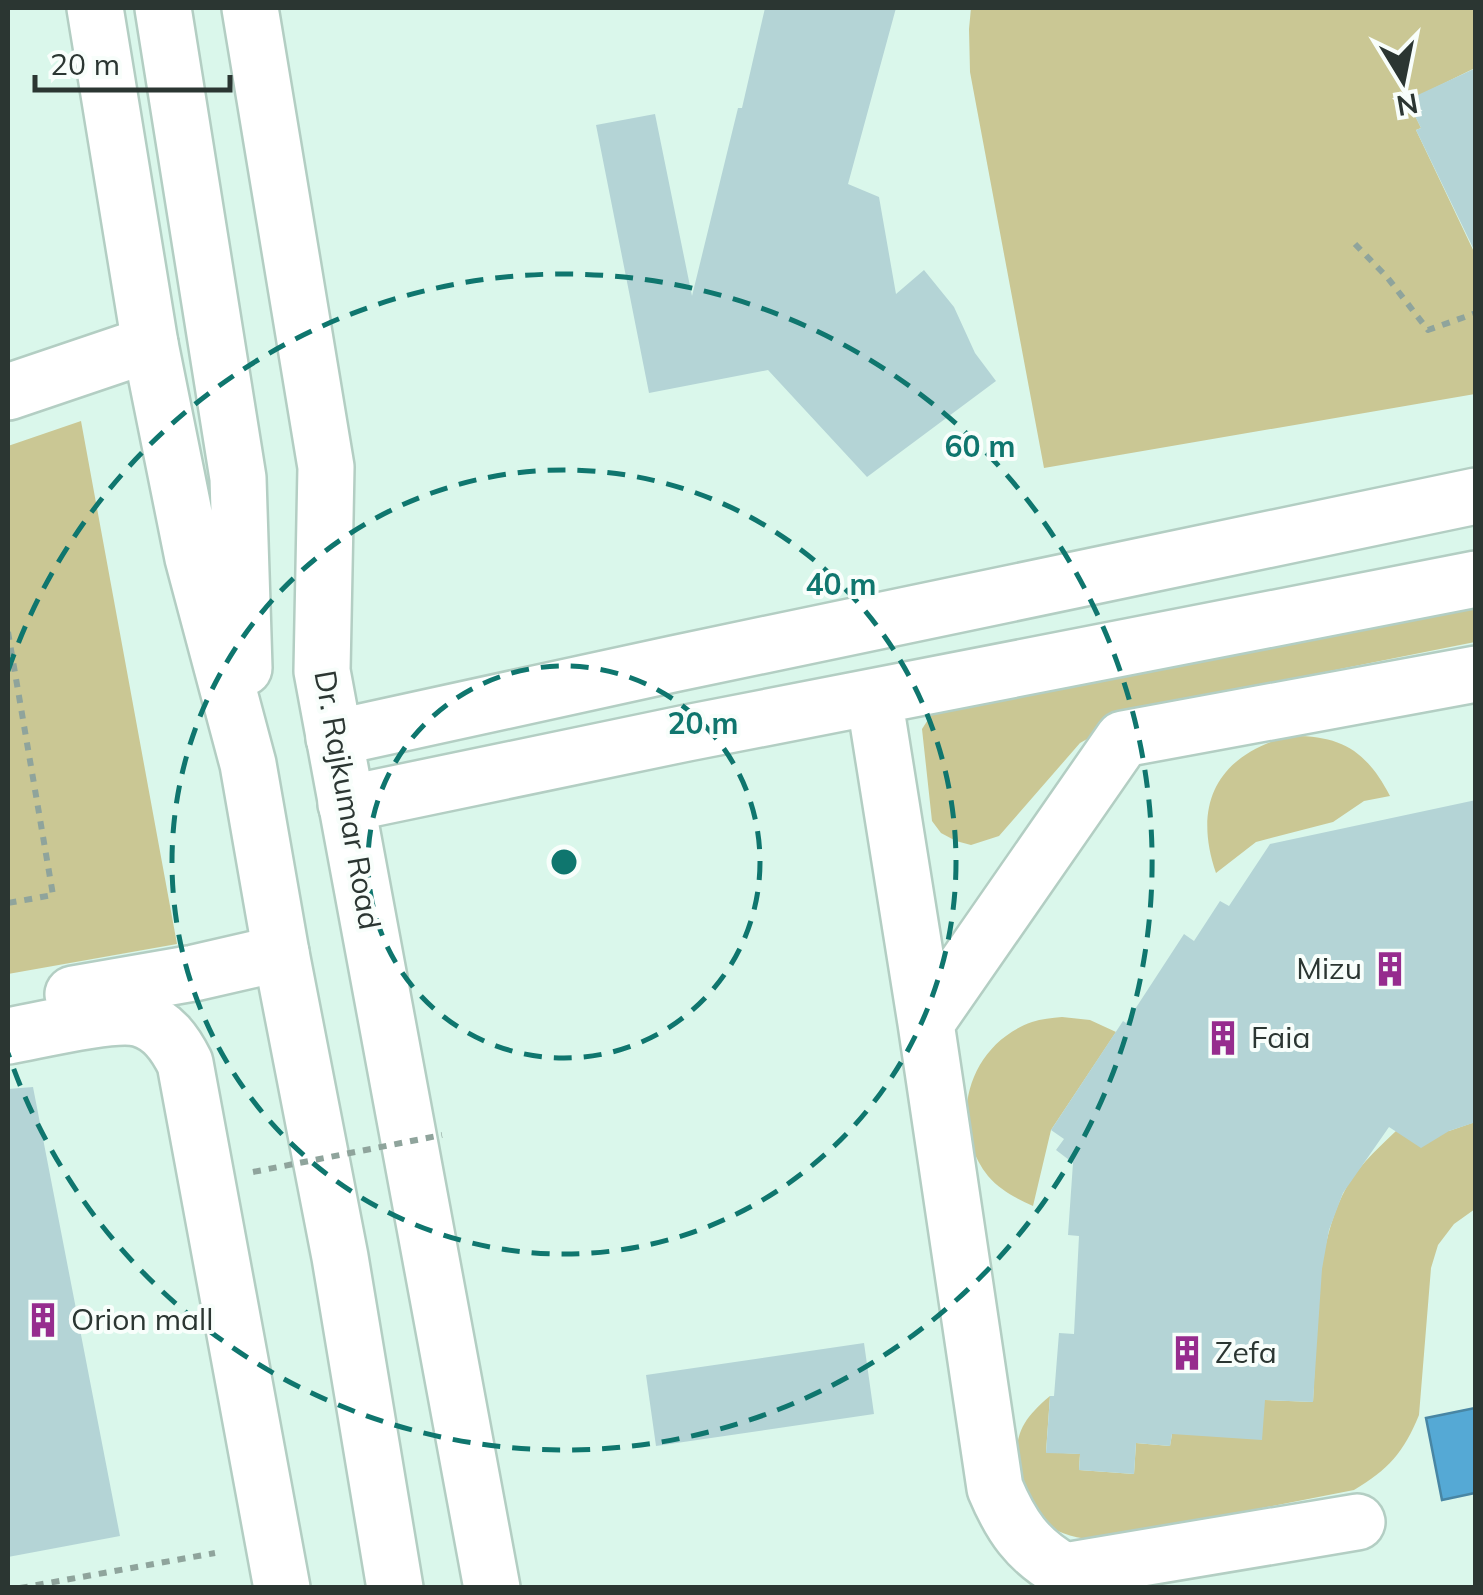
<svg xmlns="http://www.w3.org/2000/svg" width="1483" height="1595" font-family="Mulish,sans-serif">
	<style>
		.green { fill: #cac794 }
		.water { fill: #55a9d5; stroke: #4886a4; stroke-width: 2.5 }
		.building { fill: #b4d4d6 }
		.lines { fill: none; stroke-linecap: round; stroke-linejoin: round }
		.minor-casing { stroke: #b3cec3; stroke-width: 60 }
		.major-casing { stroke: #b3cec3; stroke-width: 60 }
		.path { stroke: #8fa49c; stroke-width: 6; stroke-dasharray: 8 8; stroke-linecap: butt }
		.minor { stroke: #fff; stroke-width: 55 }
		.major { stroke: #fff; stroke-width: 55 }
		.path-bridge { stroke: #8fa49c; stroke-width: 6; stroke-dasharray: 8 8; stroke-linecap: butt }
		.ring { fill: none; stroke: #0f766e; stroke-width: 5; stroke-dasharray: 18 12 }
		.labels { text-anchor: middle; stroke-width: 8; stroke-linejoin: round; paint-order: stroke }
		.street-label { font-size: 30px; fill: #2b3632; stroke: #f8fefb }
		.poi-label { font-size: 30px; fill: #2b3632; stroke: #f8fefb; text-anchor: start }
		.centre { fill: #0f766e; stroke: #f8fefb; stroke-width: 5 }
		.ring-label { font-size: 30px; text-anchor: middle; font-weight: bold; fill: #0f766e; stroke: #f8fefb; stroke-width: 8; stroke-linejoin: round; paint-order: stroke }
	</style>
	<rect width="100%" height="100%" fill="#daf7eb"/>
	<path class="green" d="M971 8H1475V68L1408 101 1421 128 1416 130 1475 254V394L1044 468 970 72 969 29Z
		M81 421 177 944 8 974V446Z
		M1475 591V642L1141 709 1080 743 999 836 971 845 956 841 941 833 932 821 922 729 933 712Z
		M1289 736C1341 735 1366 750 1390 796L1364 801 1333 822 1256 842 1216 873C1192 803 1218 755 1289 736Z
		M1062 1017 1090 1020 1116 1032 1051 1130 1033 1206C1016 1198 1001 1191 988 1176 946 1123 968 1045 1032 1022 1041 1019 1052 1018 1062 1017Z
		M1475 1122V1209L1454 1224 1438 1245 1431 1268 1419 1415C1404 1452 1388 1470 1354 1490L1099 1540C1059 1538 1027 1522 1020 1479 1012 1439 1019 1422 1050 1396L1046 1452 1080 1454 1079 1470 1134 1474 1136 1443 1170 1446 1172 1434 1265 1400 1313 1402C1317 1336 1313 1257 1342 1196 1354 1170 1375 1151 1396 1131H1449Z"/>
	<path class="water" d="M1475 1408V1493L1442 1500 1426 1418Z"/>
	<path class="building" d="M765 8H896L848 184 879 197 896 294 924 270 954 307 975 353 996 381 867 477 768 370 649 393 596 125 655 114 692 296 738 108H742Z
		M1476 68V254L1416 130 1421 128 1407 100Z
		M1476 800V1122L1449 1131 1421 1148 1389 1127 1343 1193 1329 1230 1322 1269 1313 1402 1265 1400 1262 1440 1172 1434 1170 1446 1136 1443 1134 1474 1079 1470 1080 1454 1046 1453 1050 1396H1054L1059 1333 1074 1334 1079 1236 1068 1235 1073 1163 1056 1150 1064 1139 1051 1130 1123 1021 1126 1023 1184 934 1194 941 1220 901 1229 906 1270 844Z
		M33 1087 120 1536 8 1557V1089Z
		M864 1343 874 1414 656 1446 646 1375Z"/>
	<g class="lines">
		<defs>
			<path id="minor" d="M8 392 150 344
				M874 697 926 1023 995 1488C1011 1526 1027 1550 1064 1571L1357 1522
				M334 738 673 664 1476 496
				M346 804 687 733 1476 579
				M73 994 194 973 281 953
				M926 1023 1123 739 1476 674
				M8 1036C38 1031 115 1011 141 1019 163 1026 175 1043 185 1063L282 1588"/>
			<path id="major" d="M95 8 150 344 193 558 248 764 281 953 340 1257 395 1588
				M163 8 238 478 244 668
				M250 8 326 467 322 671 492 1588"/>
		</defs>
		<use href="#minor" class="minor-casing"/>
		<use href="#major" class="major-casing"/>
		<path class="path" d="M1355 244 1387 277 1428 330 1476 313
			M8 632 53 895 8 903
			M20 1588 215 1553"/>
		<use href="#minor" class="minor"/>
		<use href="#major" class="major"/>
		<path class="path-bridge" d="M253 1172 442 1135"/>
	</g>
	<g class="ring">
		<circle cx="564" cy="862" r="196"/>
		<circle cx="564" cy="862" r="392"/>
		<path d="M8 671A588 588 0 1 1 8 1053"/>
	</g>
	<defs>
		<symbol id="building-bare" viewBox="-9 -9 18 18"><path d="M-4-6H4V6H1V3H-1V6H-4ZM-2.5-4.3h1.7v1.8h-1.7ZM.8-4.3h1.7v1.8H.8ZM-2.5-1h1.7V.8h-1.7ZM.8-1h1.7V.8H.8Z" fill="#962c8e" stroke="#f8fefb" stroke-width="2.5" paint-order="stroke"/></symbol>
	</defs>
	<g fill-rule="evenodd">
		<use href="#building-bare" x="1365" y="944" width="50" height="50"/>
		<use href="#building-bare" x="1198" y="1013" width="50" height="50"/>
		<use href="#building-bare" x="18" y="1295" width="50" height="50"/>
		<use href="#building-bare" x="1162" y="1328" width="50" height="50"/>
	</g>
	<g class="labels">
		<g class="street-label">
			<text transform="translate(347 800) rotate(80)" y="10">Dr. Rajkumar Road</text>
		</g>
		<g class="poi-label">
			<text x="1362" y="979" text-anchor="end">Mizu</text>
			<text x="1251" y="1048">Faia</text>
			<text x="71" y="1330">Orion mall</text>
			<text x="1215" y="1363">Zefa</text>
		</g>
	</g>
	<circle cx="564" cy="862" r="15" class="centre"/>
	<g class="ring-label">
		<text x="980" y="457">60 m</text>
		<text x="841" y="595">40 m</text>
		<text x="703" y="734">20 m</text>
	</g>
	<rect width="1483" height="1595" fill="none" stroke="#2b3632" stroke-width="20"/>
	<g transform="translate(1403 80) rotate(170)" stroke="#f8fefb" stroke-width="8" paint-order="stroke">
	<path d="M0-8L18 38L0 25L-18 38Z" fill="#2b3632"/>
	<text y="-15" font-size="28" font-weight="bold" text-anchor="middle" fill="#2b3632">N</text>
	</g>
	<path d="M35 75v15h195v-15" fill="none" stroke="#2b3632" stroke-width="5"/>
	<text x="50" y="75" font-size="30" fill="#2b3632" stroke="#f8fefb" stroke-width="8" paint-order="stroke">20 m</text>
</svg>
